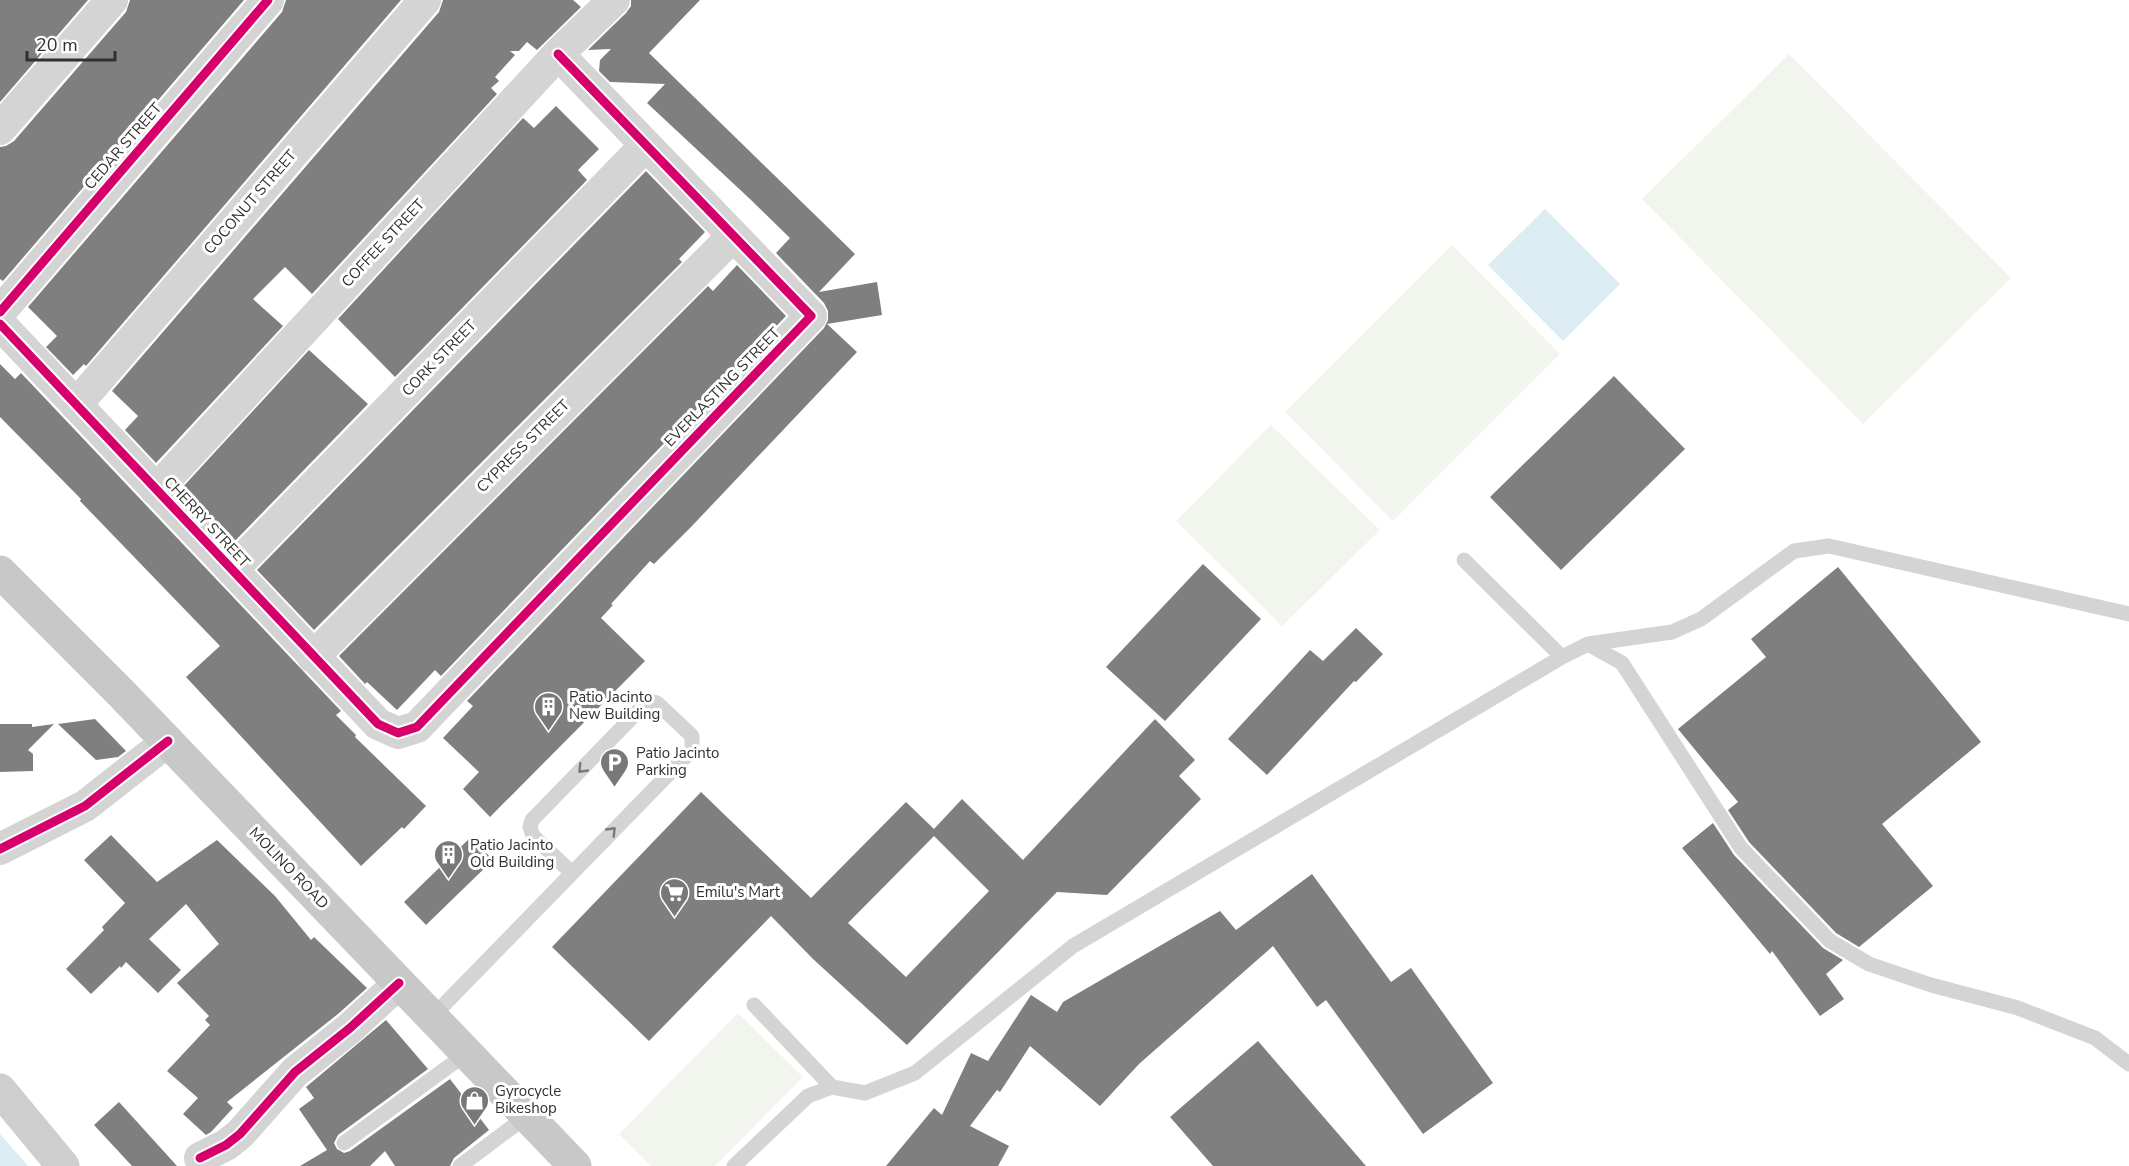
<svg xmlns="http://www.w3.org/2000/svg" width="2129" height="1166" font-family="'Nunito Sans',sans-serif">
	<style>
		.green { fill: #f2f5ed }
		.water { fill: #dbecf2 }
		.building { fill: #7f7f7f; fill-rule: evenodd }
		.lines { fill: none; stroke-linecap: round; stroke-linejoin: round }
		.lane { stroke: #d4d4d4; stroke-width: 15 }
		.street { stroke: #d4d4d4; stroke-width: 32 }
		.secondary { stroke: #cecece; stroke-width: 33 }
		.primary { stroke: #c8c8c8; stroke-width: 33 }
		.cycleway-casing { stroke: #fff; stroke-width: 13 }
		.cycleway { stroke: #d6006c; stroke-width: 9 }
		.oneway { stroke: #7a7a7a }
		.labels { text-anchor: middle; stroke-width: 6; stroke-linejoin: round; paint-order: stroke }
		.street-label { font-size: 15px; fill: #303030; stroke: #fff }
		.poi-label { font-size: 15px; fill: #303030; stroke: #fff; text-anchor: start }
	</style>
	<rect width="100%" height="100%" fill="#fff"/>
	<path class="green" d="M1789 54 2011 278 1863 424 1642 199Z
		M1452 245 1560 354 1393 521 1285 412Z
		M1271 425 1380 530 1282 626 1176 521Z
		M738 1013 803 1077 715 1166H651L619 1134Z"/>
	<path class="water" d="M1545 209 1620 284 1563 341 1488 265Z
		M0 1134 28 1166H0Z"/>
	<path class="building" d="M0 0H88L0 102Z
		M130 0H244L3 281 0 279V147L6 146 14 141 126 12Z
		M286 0H401L86 366 84 364 73 375 46 347 57 336 28 307 282 12Z
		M443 0H573L581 7 537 50 527 42 519 51H510L515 55 495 77 499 81 491 88 497 94 312 294 285 267 253 299 283 326 156 463 125 430 138 416 112 391 439 12Z
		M631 0H700L649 53 855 254 819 292 877 282 882 315 827 324 857 352 691 527 654 564 650 561 611 604 613 605 601 618 645 661 490 817 463 789 479 772 443 738 473 706 467 701 824 328 828 320V311L824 303 776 253 790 238 750 199 647 103 665 84 610 82 599 71 600 60 611 49 588 50 626 13 631 6Z
		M556 106 599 149 578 170 587 180 395 377 338 319 523 118 534 128Z
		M646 171 705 232 679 259 682 262 314 630 257 570Z
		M737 265 786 316 441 676 435 670 397 710 367 682 365 684 339 656 708 286 713 291Z
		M309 350 368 404 232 544 181 489Z
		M0 364 15 379 21 373 341 711 336 715 356 735 355 737 426 806 404 829 402 827 361 866 186 677 220 646 80 501 81 499 0 417Z
		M1614 376 1685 449 1561 570 1490 497Z
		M1203 564 1261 619 1165 721 1106 667Z
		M1838 567 1981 742 1882 824 1933 886 1859 947 1836 933 1749 842 1728 810 1738 802 1678 729 1766 657 1751 639Z
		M1356 628 1383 654 1356 682 1354 681 1267 775 1228 739 1310 650 1323 661Z
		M95 719 126 751 118 757 96 760 58 724Z
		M1155 719 1195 760 1179 776 1201 799 1107 895 1057 892 907 1045 813 959 771 916 649 1041 552 947 701 792 811 898 906 802 934 829 962 799 1023 860ZM934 836 989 891 906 977 848 923Z
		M0 724H32V727L54 724 28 750 33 754V771L0 772Z
		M1713 823 1734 855 1823 948 1843 960 1826 974 1844 999 1820 1016 1772 951 1770 954 1682 848Z
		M111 835 157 882 217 840 275 896 311 940 314 937 367 988 338 1014 227 1102 233 1108 211 1132 206 1135 183 1114 198 1098 167 1071 210 1025 205 1020 209 1016 177 983 219 944 186 904 149 939 181 970 158 993 126 962 121 968 120 966 91 994 66 969 104 930 102 927 125 903 84 860Z
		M471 837 493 860 426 925 404 902Z
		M1312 874 1391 982 1411 968 1493 1083 1423 1134 1326 1000 1317 1007 1273 946 1139 1064 1100 1106 1030 1046 1000 1092 997 1090 970 1126 1009 1146 998 1166H886L934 1108 942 1115 971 1053 988 1061 1031 995 1057 1012 1063 1002 1220 911 1236 930Z
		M386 1020 428 1069 338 1135 334 1143 337 1149 344 1153 350 1151 450 1079 489 1130 454 1158 450 1166H395L385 1151 370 1166H300L327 1150 299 1109 314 1098 306 1087Z
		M1258 1041 1366 1166H1213L1170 1117Z
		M119 1102 177 1166H132L94 1125Z"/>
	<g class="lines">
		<path class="lane" d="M1464 560 1562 657
			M1588 644 1672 632 1701 619 1794 551 1829 546 2129 614
			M754 1005 832 1087 865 1093 915 1073 1073 946 1562 657 1588 644 1622 663 1741 848 1830 941 1869 964 1931 985 2018 1008 2095 1038 2129 1064
			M432 1017 692 750V736L657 703 651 701 645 704 532 820 530 827 533 836 572 873
			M344 1143 467 1053
			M460 1166 527 1116
			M734 1166 808 1096 832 1087"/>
		<path class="street" d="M0 129 112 0
			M0 312 268 0
			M0 324 378 724 398 733 417 727 811 316 558 54
			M76 405 425 0
			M156 490 558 54 614 0
			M232 570 646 145
			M313 657 733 236
			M0 849 85 806 168 741
			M200 1158 226 1145 240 1134 295 1072 350 1028 399 983"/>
		<path class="secondary" d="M0 1090 63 1166"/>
		<path class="primary" d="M0 572 121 693 575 1166"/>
		<defs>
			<path id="cycleway" d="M0 312 268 0
				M0 324 378 724 398 733 417 727 811 316 558 54
				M0 849 85 806 168 741
				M200 1158 226 1145 240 1134 295 1072 350 1028 399 983"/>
		</defs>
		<use href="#cycleway" class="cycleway-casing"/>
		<use href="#cycleway" class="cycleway"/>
	</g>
	<defs><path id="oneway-chevron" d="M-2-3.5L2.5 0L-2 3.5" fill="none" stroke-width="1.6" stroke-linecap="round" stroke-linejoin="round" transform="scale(1.5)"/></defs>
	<g class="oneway">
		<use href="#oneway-chevron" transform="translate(582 769) rotate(134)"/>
		<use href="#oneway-chevron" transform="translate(612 831) rotate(-46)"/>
	</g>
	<defs>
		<symbol id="building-pin" viewBox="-11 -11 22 30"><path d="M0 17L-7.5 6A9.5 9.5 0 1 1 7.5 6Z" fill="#787878" stroke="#fff"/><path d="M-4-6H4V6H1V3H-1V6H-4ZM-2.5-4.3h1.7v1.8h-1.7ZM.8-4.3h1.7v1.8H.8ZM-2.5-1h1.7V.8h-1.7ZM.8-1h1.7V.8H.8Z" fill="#fff"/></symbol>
		<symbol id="parking-pin" viewBox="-11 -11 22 30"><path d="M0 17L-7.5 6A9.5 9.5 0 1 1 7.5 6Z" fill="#787878" stroke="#fff"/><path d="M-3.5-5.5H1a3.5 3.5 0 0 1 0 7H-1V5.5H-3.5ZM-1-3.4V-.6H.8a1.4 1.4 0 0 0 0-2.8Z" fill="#fff"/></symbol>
		<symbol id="supermarket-pin" viewBox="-11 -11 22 30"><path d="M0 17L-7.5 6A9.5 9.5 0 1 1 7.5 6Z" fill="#787878" stroke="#fff"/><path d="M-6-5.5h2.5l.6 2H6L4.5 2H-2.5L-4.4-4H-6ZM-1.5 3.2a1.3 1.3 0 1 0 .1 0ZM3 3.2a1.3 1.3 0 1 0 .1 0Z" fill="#fff"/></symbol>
		<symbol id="shop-pin" viewBox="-11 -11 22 30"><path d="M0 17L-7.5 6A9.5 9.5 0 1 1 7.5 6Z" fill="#787878" stroke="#fff"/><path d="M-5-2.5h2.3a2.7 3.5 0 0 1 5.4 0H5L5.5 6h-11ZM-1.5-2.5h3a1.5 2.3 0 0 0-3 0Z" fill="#fff"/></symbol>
	</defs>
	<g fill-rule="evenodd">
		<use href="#building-pin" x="532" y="690" width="33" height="45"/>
		<use href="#parking-pin" x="598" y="746" width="33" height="45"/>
		<use href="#building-pin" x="432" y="838" width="33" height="45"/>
		<use href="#supermarket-pin" x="658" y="876" width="33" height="45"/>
		<use href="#shop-pin" x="458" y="1084" width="33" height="45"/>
	</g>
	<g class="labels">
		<g class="street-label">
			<text transform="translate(123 146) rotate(-49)" y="5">CEDAR STREET</text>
			<text transform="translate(250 202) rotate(-49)" y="5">COCONUT STREET</text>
			<text transform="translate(383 243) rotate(-47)" y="5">COFFEE STREET</text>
			<text transform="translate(439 358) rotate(-46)" y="5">CORK STREET</text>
			<text transform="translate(722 387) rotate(-46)" y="5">EVERLASTING STREET</text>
			<text transform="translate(523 446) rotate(-45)" y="5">CYPRESS STREET</text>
			<text transform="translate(207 522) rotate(47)" y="5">CHERRY STREET</text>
			<text transform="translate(289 868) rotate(46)" y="5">MOLINO ROAD</text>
		</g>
		<g class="poi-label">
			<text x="569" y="702">Patio Jacinto<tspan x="569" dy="17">New Building</tspan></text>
			<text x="636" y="758">Patio Jacinto<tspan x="636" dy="17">Parking</tspan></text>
			<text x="470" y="850">Patio Jacinto<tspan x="470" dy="17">Old Building</tspan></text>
			<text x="696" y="897">Emilu's Mart</text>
			<text x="495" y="1096">Gyrocycle<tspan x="495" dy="17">Bikeshop</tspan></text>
		</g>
	</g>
	<path d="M27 51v9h88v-9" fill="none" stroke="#303030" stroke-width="3"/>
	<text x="36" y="51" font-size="18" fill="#303030" stroke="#ffffff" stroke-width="4.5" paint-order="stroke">20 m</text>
</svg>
